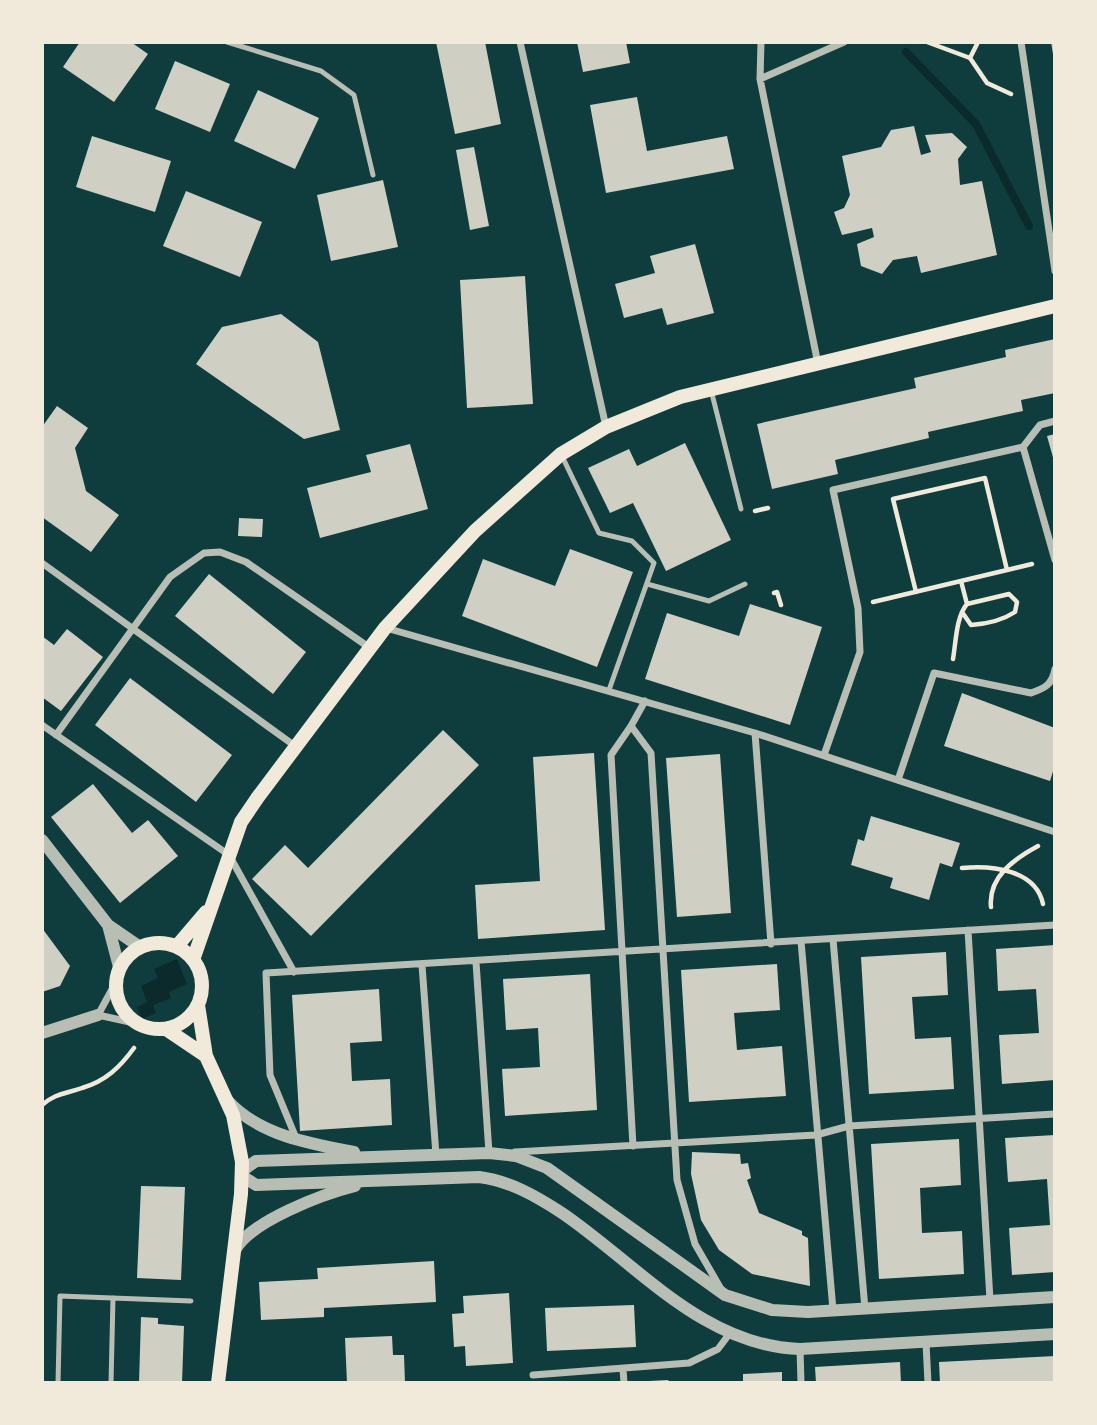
<svg xmlns="http://www.w3.org/2000/svg" width="1097" height="1425" font-family="Montserrat,sans-serif">
	<style>
		.water { fill: #0a2a2b }
		.lines { fill: none; stroke-linecap: round; stroke-linejoin: round }
		.stream { stroke: #0a2a2b; stroke-width: 8 }
		.building { fill: #cfcfc3 }
		.path { stroke: #f1e9da; stroke-width: 4.5 }
		.service { stroke: #b8beb3; stroke-width: 5 }
		.minor { stroke: #b8beb3; stroke-width: 7 }
		.tertiary { stroke: #b8beb3; stroke-width: 12 }
		.secondary { stroke: #f1e9da; stroke-width: 14 }
	</style>
	<rect width="100%" height="100%" fill="#0f3d3e"/>
	<path class="water" d="M177 959 187 984 169 992 171 998 153 1005 156 1013 142 1019 137 1007 147 1002 141 986 158 978 154 969Z"/>
	<g class="lines">
		<path class="stream" d="M906 52 976 124 1029 226"/>
	</g>
	<path class="building" d="M80 42H131L148 54 114 102 63 67Z
		M436 42H485L501 124 455 134Z
		M577 42H626L630 63 583 72Z
		M1051 42H1055V60H1054Z
		M175 61 230 84 210 132 155 109Z
		M258 90 319 118 295 169 234 141Z
		M637 97 647 151 727 136 734 169 606 193 590 105Z
		M914 126 921 155 931 152 925 135 952 133 967 147 958 159 960 185 982 181 997 255 921 273 917 256 893 260 882 274 861 266 857 244 874 237 872 228 842 235 834 212 844 208 850 195 842 156 881 147 891 130Z
		M92 136 171 161 155 212 76 187Z
		M474 147 489 226 470 230 456 150Z
		M383 180 398 247 331 261 317 195Z
		M186 191 262 222 240 277 163 246Z
		M695 244 714 313 667 325 662 308 624 318 615 284 655 273 650 256Z
		M525 276 533 404 467 408 460 280Z
		M281 314 318 342 340 430 304 439 196 364 222 327Z
		M1055 339V393L1021 400 1023 411 928 432 929 438 835 460 838 474 772 489 757 424 916 388 914 378 1006 357 1005 350Z
		M57 406 88 428 75 448 86 491 119 515 91 552 42 517V427Z
		M1055 434V461H1054L1047 436Z
		M685 443 731 540 666 571 633 503 610 513 588 468 629 449 637 466Z
		M410 444 428 509 320 538 307 488 371 472 366 455Z
		M239 518 263 519 262 537 238 536Z
		M570 549 633 572 597 667 462 616 483 559 555 586Z
		M209 574 306 652 273 694 175 616Z
		M750 604 822 627 790 725 645 679 667 613 739 636Z
		M67 629 103 657 61 711 42 697V636L54 645Z
		M130 678 232 755 196 802 95 725Z
		M962 693 1055 728V765L1050 781 944 746Z
		M443 730 479 765 311 936 252 879 285 845 308 868Z
		M594 753 605 930 478 939 475 885 540 881 533 757Z
		M720 754 731 913 677 917 666 758Z
		M93 784 132 833 148 820 178 856 120 903 51 817Z
		M871 816 960 843 952 867 940 863 929 900 890 888 893 878 851 865 858 839 864 841Z
		M42 928 70 966 60 986 42 992Z
		M1055 945V1080L1002 1084 999 1035 1039 1033 1036 989 998 991 996 949Z
		M946 952 948 995 912 997 915 1039 951 1037 954 1089 869 1094 861 957Z
		M777 964 780 1010 734 1013 737 1050 782 1046 786 1096 689 1102 681 970Z
		M590 974 597 1110 505 1116 502 1069 540 1067 538 1028 506 1030 503 979Z
		M379 989 382 1041 350 1043 352 1081 390 1079 392 1125 300 1131 292 995Z
		M1055 1135V1272L1012 1275 1009 1228 1050 1225 1047 1179 1008 1182 1005 1138Z
		M959 1139 961 1185 920 1188 922 1233 962 1231 964 1274 879 1279 871 1144Z
		M692 1152 740 1154 741 1164 748 1163 751 1178 747 1180 759 1213 802 1231V1235L808 1238 810 1286 752 1274 719 1250 701 1220 691 1174Z
		M141 1186 185 1187 181 1280 137 1278Z
		M434 1261 436 1302 324 1308V1317L261 1320 259 1282 318 1279 317 1268Z
		M509 1293 513 1363 466 1366 465 1346 454 1347 452 1314 464 1313 463 1296Z
		M634 1305 636 1347 547 1351 545 1308Z
		M141 1317 158 1318V1324L184 1326 182 1383H139Z
		M392 1336 393 1355H404L405 1383H347L345 1338Z
		M1055 1356V1383H940L939 1362Z
		M900 1362 901 1383H816L815 1367Z
		M782 1372V1383H743V1374Z
		M668 1380 670 1383H649V1381Z"/>
	<g class="lines">
		<path class="path" d="M927 42 970 58 987 83 1011 94
			M970 58 978 42
			M755 511 768 508
			M961 581 967 604
			M916 592 893 499 985 478 1007 570
			M774 593 777 592 781 605
			M873 602 1032 564
			M953 659C956 642 956 617 967 604L1009 594 1017 602 1015 612C1003 620 985 624 971 625L962 612
			M962 868C992 865 1036 870 1043 904
			M991 907C988 877 1014 859 1038 846
			M42 1105C56 1093 65 1094 82 1088 106 1081 120 1067 134 1048"/>
		<path class="service" d="M227 42 321 71 354 95 373 175
			M711 390 741 509
			M561 454 599 533 632 541 654 563 609 690
			M647 584 709 601 745 584
			M58 1383 60 1296 191 1301
			M111 1383 113 1298"/>
		<path class="minor" d="M520 42 606 427
			M761 42 760 79 818 364
			M1021 42 1055 271
			M760 79 844 42
			M1023 447 1055 560
			M42 563 295 746
			M386 628 755 733 1055 832
			M645 701 631 726 651 753 677 1180 695 1244 721 1289
			M42 725 229 855 294 972
			M631 726 611 755 633 1146
			M755 733 771 944
			M56 735 170 577 204 553 220 552 246 562 370 648
			M824 755 860 652 858 608 833 490 1023 447 1040 425 1055 421
			M898 780 934 673 1031 693C1045 688 1052 685 1055 669
			M968 930 990 1300
			M833 939 865 1309
			M801 941 833 1310
			M476 962 489 1153
			M422 965 436 1155
			M116 982 98 1015 139 1024
			M296 1138 270 1075 266 973 1055 925
			M515 1152 816 1135 849 1126 1055 1114
			M926 1343 928 1383
			M800 1349 801 1383
			M623 1369 624 1383
			M533 1375 689 1363 718 1349 730 1333"/>
		<path class="tertiary" d="M42 840 108 925 140 947
			M108 925 119 967
			M42 1033 98 1015
			M228 1101C259 1135 310 1144 354 1152
			M242 1171 256 1161 489 1153 516 1156 547 1168 725 1295 772 1310 808 1312 1055 1297
			M242 1176 256 1185 479 1177C510 1181 536 1196 562 1213 637 1264 703 1346 800 1349L1055 1334
			M235 1250C251 1221 323 1194 355 1186"/>
		<path class="secondary" d="M116 986a43 43 0 1 1 86 0a43 43 0 1 1-86 0Z
			M177 946 206 912
			M193 960 241 822 258 797 385 628 475 531 561 454 606 427 680 397 1055 306
			M198 1005 206 1056 233 1115 242 1162 241 1194 218 1383
			M166 1029 206 1056"/>
	</g>
	<rect width="1097" height="1425" fill="none" stroke="#f1e9da" stroke-width="88"/>
</svg>
